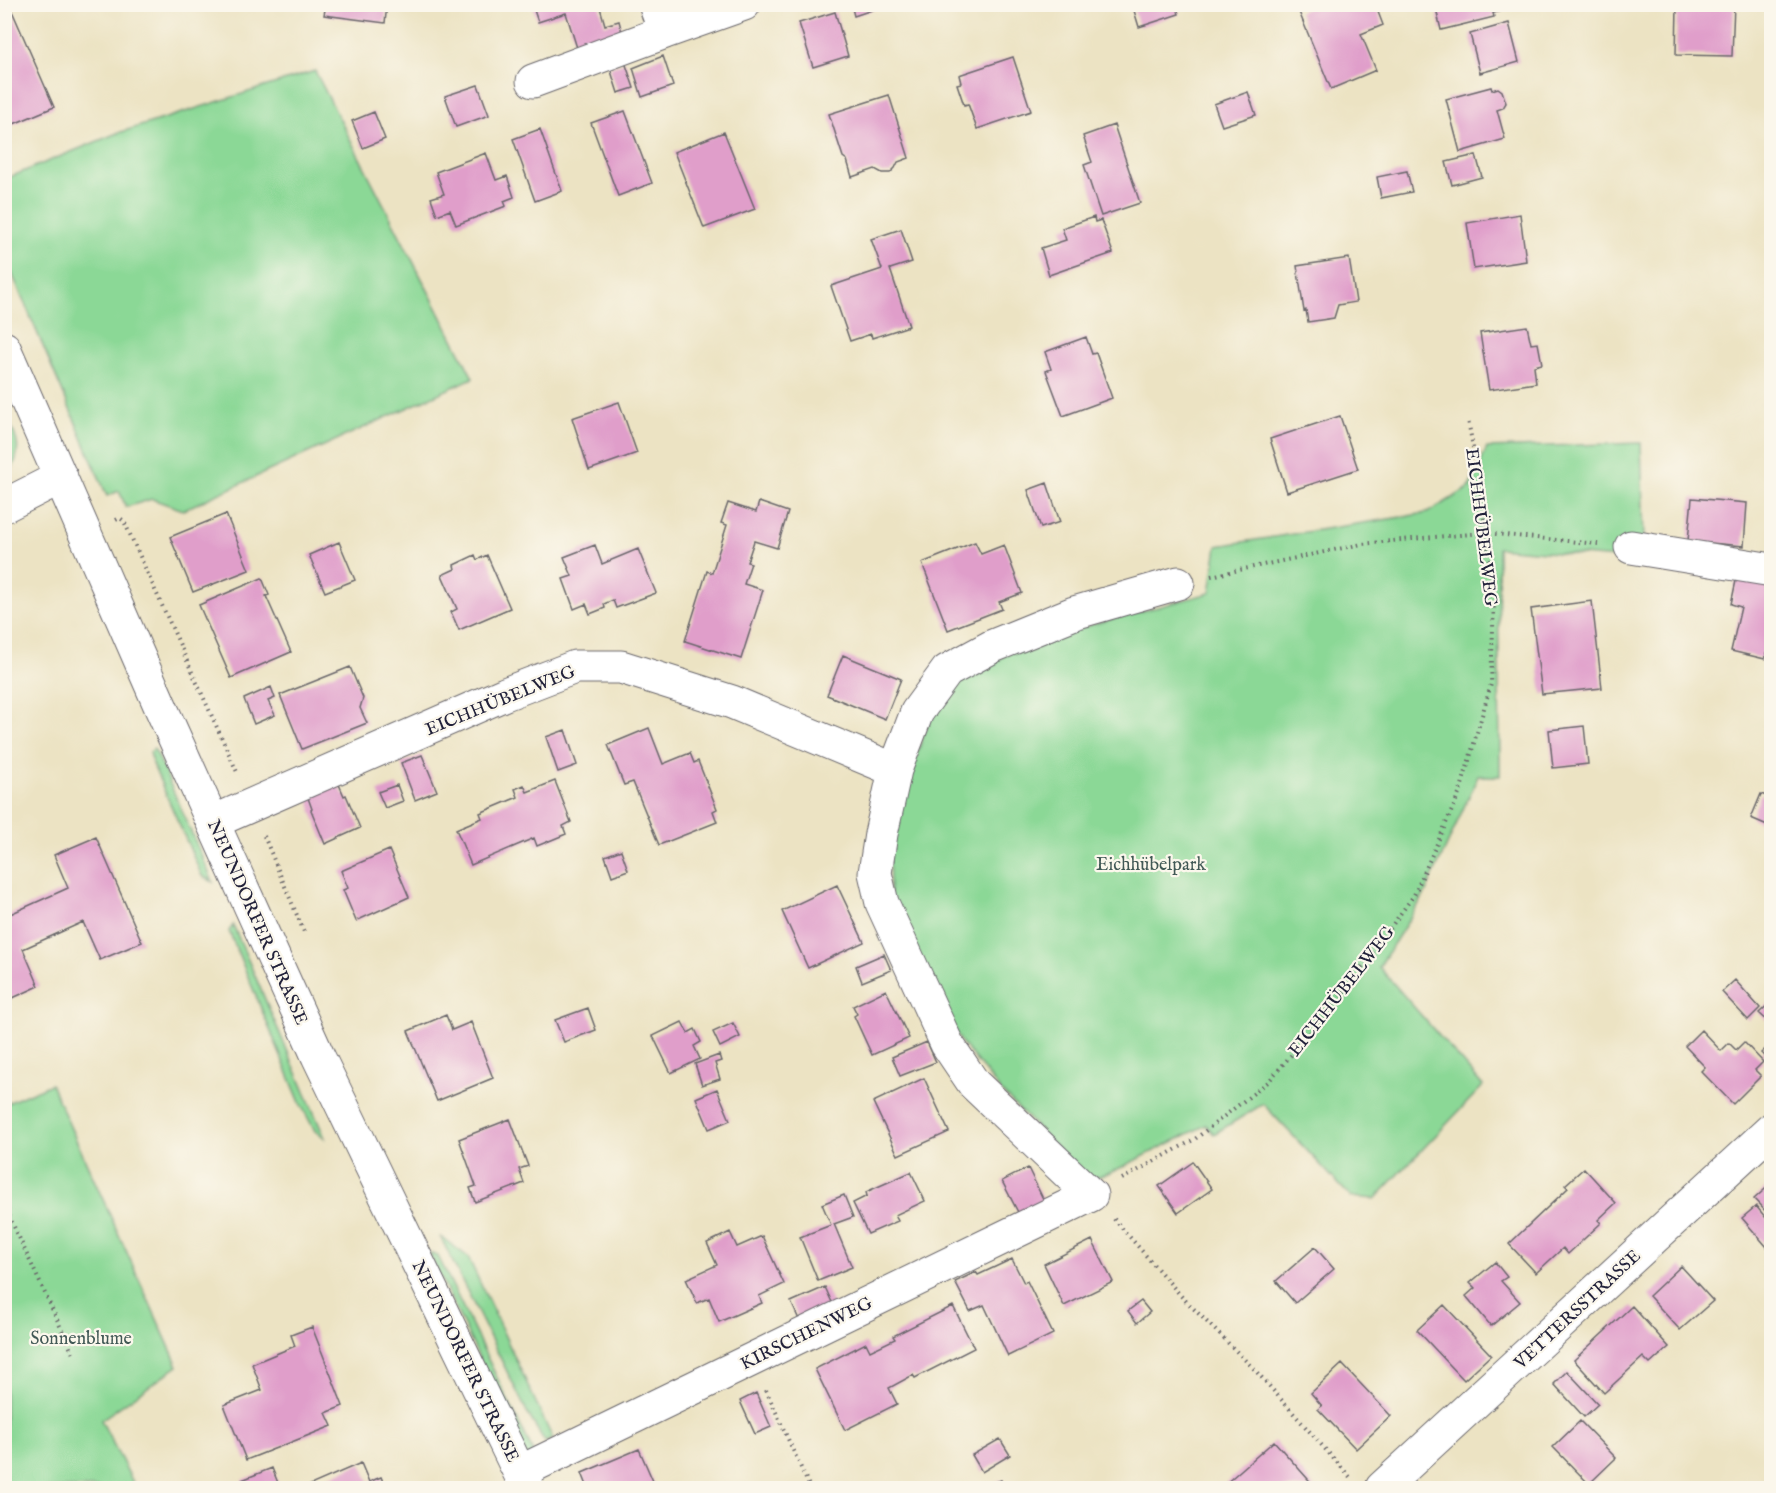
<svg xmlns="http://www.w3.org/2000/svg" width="1776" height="1493" font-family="'IM FELL English',serif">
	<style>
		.green { fill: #8bd896; stroke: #567d68; stroke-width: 1.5 }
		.building { fill: #e09eca }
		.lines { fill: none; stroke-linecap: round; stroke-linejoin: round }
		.minor-casing { stroke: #69666b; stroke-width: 35 }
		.path { stroke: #69666b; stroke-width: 4; stroke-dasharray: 1.5 4.5; stroke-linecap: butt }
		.minor { stroke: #fff; stroke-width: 33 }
		.labels { text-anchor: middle; stroke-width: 4.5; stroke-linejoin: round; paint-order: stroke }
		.street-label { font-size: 18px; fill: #22223b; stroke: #fbf7ec }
		.park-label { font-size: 18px; fill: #425956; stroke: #fbf7ec }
	</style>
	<rect width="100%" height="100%" fill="#fbf7ec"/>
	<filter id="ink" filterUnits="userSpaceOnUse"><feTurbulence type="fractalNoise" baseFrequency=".0167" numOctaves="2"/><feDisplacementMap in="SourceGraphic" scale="12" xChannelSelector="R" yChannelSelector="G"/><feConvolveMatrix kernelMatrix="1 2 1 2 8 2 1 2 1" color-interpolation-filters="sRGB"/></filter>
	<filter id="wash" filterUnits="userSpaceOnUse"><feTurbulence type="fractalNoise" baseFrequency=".008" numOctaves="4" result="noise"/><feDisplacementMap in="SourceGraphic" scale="24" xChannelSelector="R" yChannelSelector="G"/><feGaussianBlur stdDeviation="1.35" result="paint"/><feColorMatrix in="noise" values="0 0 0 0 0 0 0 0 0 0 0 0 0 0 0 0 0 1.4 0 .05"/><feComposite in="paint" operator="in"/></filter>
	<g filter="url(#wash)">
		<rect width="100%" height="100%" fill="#ece3c3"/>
		<path class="green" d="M315 71 473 378 183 510 152 499 126 507 119 491 107 496 5 257V179L115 134Z
			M4 411C16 437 25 447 9 474L5 463Z
			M1641 443 1644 540 1640 560 1498 548 1500 776H1478L1425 894 1379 967 1483 1086 1375 1199 1351 1197 1263 1104 1214 1134 1206 1125 1110 1173 1088 1180 1001 1091 961 1042 890 903 889 832 932 712 960 679 1013 651 1094 624 1210 593 1217 546 1427 513 1469 488 1487 448Z
			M154 749 158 756 213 882 202 876 153 765 150 752Z
			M233 925 325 1138 315 1131 301 1105 229 931Z
			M51 1084 178 1366 101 1420 136 1488H5V1104Z
			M440 1236 468 1257 553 1439 545 1442 529 1416Z
			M429 1253 438 1256 534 1454 527 1458Z"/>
		<g id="blocks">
			<path class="building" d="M4 4H9L54 107 4 128Z
				M326 4H387L385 23 324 15Z
				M532 4H599L605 25 619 21 622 32 577 48 566 13 538 22Z
				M851 4H887V5L854 16Z
				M1132 4H1176L1179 14 1139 27Z
				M1317 4H1375L1383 25 1361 34 1376 70 1331 89 1299 12Z
				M1435 4H1500L1502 11 1493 13 1494 17 1441 30Z
				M1734 4 1732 56 1676 55 1677 5Z
				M835 12 848 56 813 67 799 23Z
				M1509 23 1519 62 1480 73 1470 34Z
				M663 56 673 86 642 97 633 68Z
				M1013 57 1031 111 977 129 968 104 964 105 957 84 961 83 959 75Z
				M625 62 634 88 618 93 610 68Z
				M478 85 489 115 456 127 445 96Z
				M1491 87 1492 90 1498 88 1502 91 1506 103 1503 108 1497 110 1505 139 1460 152 1446 99Z
				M1248 92 1256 115 1222 126 1214 104Z
				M889 95 909 158 898 162 895 168 890 173H882L875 169 852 177 847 160 843 157 829 114Z
				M625 111 652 183 618 196 591 123Z
				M374 112 385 139 363 148 352 121Z
				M1114 125 1140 203 1101 216 1084 165 1092 162 1083 136Z
				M540 129 562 191 535 201 513 139Z
				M724 132 755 209 704 228 674 152Z
				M486 153 496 180 507 176 514 197 504 201 506 206 456 225 450 210 437 215 431 198 444 194 436 172Z
				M1476 155 1482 177 1452 185 1446 162Z
				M1407 171 1412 192 1381 198 1377 177Z
				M1520 214 1526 261 1474 269 1467 223Z
				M1094 217 1095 222 1101 220 1113 253 1049 275 1041 248 1066 240 1062 228Z
				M901 229 912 262 890 269 909 326 872 338 871 334 850 341 831 286 882 269 871 239Z
				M1349 258 1356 302 1338 305 1334 318 1308 322 1306 310 1304 311 1297 266Z
				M1527 326 1531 344 1538 343 1542 364 1534 366 1536 383 1489 390 1480 333Z
				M1086 337 1092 354 1096 353 1112 398 1063 416 1046 371 1051 369 1045 352Z
				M619 402 637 453 589 470 572 418Z
				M1340 416 1358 469 1287 492 1270 439Z
				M1047 483 1060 522 1041 528 1028 490Z
				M1692 498 1747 503 1744 546 1688 541Z
				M759 502 788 512 777 548 754 541 747 562 751 563 744 584 763 590 741 659 685 641 707 571 712 573 727 525 721 523 728 503 756 512Z
				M226 514 249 570 193 592 170 537Z
				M339 542 355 580 325 592 309 555Z
				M975 542 981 554 1004 545 1022 593 999 602 1002 609 948 630 922 563Z
				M595 545 602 564 638 549 656 593 616 608 613 600 604 604 605 608 590 614 586 604 574 609 563 579 572 576 564 557Z
				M475 555 477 560 487 555 510 608 459 630 451 612 457 609 442 575 455 569 454 565Z
				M1737 576 1772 584V631L1765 659 1731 651 1741 607 1731 604Z
				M262 578 269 595 266 596 291 652 231 678 199 605Z
				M1592 601 1602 688 1542 694 1531 609Z
				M843 655 901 679 885 719 827 695Z
				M350 667 363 698 360 708 367 723 302 749 280 695Z
				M271 687 275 698 268 701 275 715 254 724 244 699Z
				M1584 726 1588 764 1553 768 1549 730Z
				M649 728 663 764 690 753 694 763 698 761 717 809 713 811 717 822 659 845 633 782 624 785 608 745Z
				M565 730 577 765 558 772 546 737Z
				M422 755 437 791 415 800 401 763Z
				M555 781 571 822 563 826 566 834 537 846 534 838 471 865 456 829 482 818 480 813 518 797 515 789 524 785 527 792Z
				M338 782 344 796 346 795 360 828 325 844 311 810 312 809 307 795Z
				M397 785 403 801 385 808 378 792Z
				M1761 794 1772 798V827L1751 818Z
				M96 837 142 942 100 960 83 922 23 949 39 986 4 1002V907L8 915 68 888 54 855Z
				M389 850 409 897 356 921 343 890 348 888 341 871Z
				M621 850 628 870 612 876 605 856Z
				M837 885 864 942 808 968 782 911Z
				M884 954 891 970 862 982 856 966Z
				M1735 980 1760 1008 1748 1020 1722 992Z
				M886 990 909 1038 872 1055 854 1016 857 1014 853 1006Z
				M1772 1001V1025L1759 1013Z
				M588 1008 596 1030 564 1042 555 1020Z
				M446 1015 452 1030 471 1022 493 1078 437 1101 408 1031Z
				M682 1022 688 1033 695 1029 701 1042 694 1046 700 1059 671 1073 653 1036Z
				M733 1023 740 1037 720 1047 713 1032Z
				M1701 1030 1721 1051 1729 1043 1736 1050 1744 1042 1763 1062 1755 1070 1761 1076 1733 1104 1701 1071 1705 1067 1685 1046Z
				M927 1042 936 1062 900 1076 892 1057Z
				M1772 1043V1064L1761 1053Z
				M719 1055 721 1061 715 1063 720 1079 702 1085 695 1064Z
				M924 1078 949 1132 898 1155 873 1102Z
				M717 1089 730 1120 709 1129 696 1098Z
				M510 1119 528 1166 519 1169 524 1183 475 1202 470 1188 476 1186 459 1139Z
				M1193 1162 1212 1189 1178 1213 1159 1186Z
				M1028 1168 1045 1203 1020 1216 1002 1181Z
				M1584 1168 1616 1203 1598 1220 1601 1223 1568 1254 1563 1248 1536 1273 1509 1244 1568 1188 1565 1185Z
				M911 1172 925 1201 895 1215 898 1221 868 1234 853 1203 867 1196 866 1192Z
				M1772 1183V1218L1754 1199Z
				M844 1195 853 1217 834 1224 852 1267 818 1281 800 1237 831 1225 822 1204Z
				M1756 1206 1772 1225V1243L1767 1247 1742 1218Z
				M730 1232 737 1247 762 1236 784 1284 759 1296 762 1303 719 1322 709 1298 697 1303 686 1279 717 1265 707 1243Z
				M1092 1240 1113 1282 1064 1306 1044 1264Z
				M1315 1247 1334 1269 1295 1303 1276 1281Z
				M1012 1259 1024 1283 1027 1281 1053 1334 1008 1356 984 1305 970 1311 955 1282 976 1272 978 1275Z
				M1495 1262 1507 1277 1501 1281 1520 1302 1491 1326 1466 1296 1475 1288 1470 1283Z
				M1681 1266 1713 1301 1680 1330 1649 1296Z
				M825 1287 835 1309 801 1324 791 1302Z
				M1141 1301 1150 1312 1137 1323 1128 1311Z
				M1444 1305 1491 1355 1464 1380 1417 1330Z
				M953 1306 974 1348 915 1378 913 1375 889 1388 897 1404 845 1430 815 1369 866 1343 870 1351 895 1339 893 1336Z
				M1632 1306 1669 1347 1650 1364 1643 1357 1604 1393 1574 1360Z
				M312 1327 343 1406 326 1413 332 1426 246 1460 224 1405 262 1390 252 1364 295 1346 291 1335Z
				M1342 1364 1391 1416 1356 1449 1318 1409 1322 1406 1311 1393Z
				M1567 1371 1598 1404 1584 1417 1554 1384Z
				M756 1393 771 1427 755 1434 740 1401Z
				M1580 1421 1616 1458 1589 1484 1553 1447Z
				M1000 1439 1010 1455 982 1472 972 1455Z
				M1274 1441 1316 1488H1227L1224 1485Z
				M639 1449 656 1488H588L582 1473Z
				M361 1463 369 1482 381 1477 386 1488H309L308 1486Z
				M272 1468 280 1488H245L242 1480Z
				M1001 1480 1004 1488H980Z"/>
		</g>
	</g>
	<g filter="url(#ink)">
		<use href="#blocks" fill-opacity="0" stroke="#69666b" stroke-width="1.5"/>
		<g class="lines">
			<defs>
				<path id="minor" d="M665 32 744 4
					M533 81 665 32 655 4
					M4 348 162 710 318 1056 527 1488
					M4 506 61 477
					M1631 547 1772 570
					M213 822 505 694 575 667H621L732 702 895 770
					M520 1472 1091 1195 974 1084 947 1044 882 903 875 873 881 834 895 770 917 712 947 671 993 646 1074 613 1178 583
					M1382 1488 1772 1129"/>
			</defs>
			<use href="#minor" class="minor-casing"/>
			<path class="path" d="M116 520 120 518 124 521 238 774
				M1211 576 1362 544 1422 538 1485 533 1598 544
				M264 836 304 932
				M1122 1179 1195 1139 1268 1082 1336 1003 1414 895 1460 792 1491 684 1494 601 1480 486 1468 420
				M4 1205 74 1356
				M1114 1219 1182 1297 1255 1370 1350 1477
				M766 1390 810 1488"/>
			<use href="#minor" class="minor"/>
		</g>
	</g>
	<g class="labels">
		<g class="street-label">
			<text transform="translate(1482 527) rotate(83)" y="6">EICHHÜBELWEG</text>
			<text transform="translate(500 700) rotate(-22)" y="6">EICHHÜBELWEG</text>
			<text transform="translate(258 922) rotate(66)" y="6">NEUNDORFER STRASSE</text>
			<text transform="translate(1341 991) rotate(-52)" y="6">EICHHÜBELWEG</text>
			<text transform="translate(1577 1309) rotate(-43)" y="6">VETTERSSTRASSE</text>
			<text transform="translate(806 1333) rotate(-26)" y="6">KIRSCHENWEG</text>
			<text transform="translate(466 1361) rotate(64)" y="6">NEUNDORFER STRASSE</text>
		</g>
		<g class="park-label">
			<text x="1151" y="870">Eichhübelpark</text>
			<text x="81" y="1344">Sonnenblume</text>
		</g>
	</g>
	<rect width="1776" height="1493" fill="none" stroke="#fbf7ec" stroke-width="24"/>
</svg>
